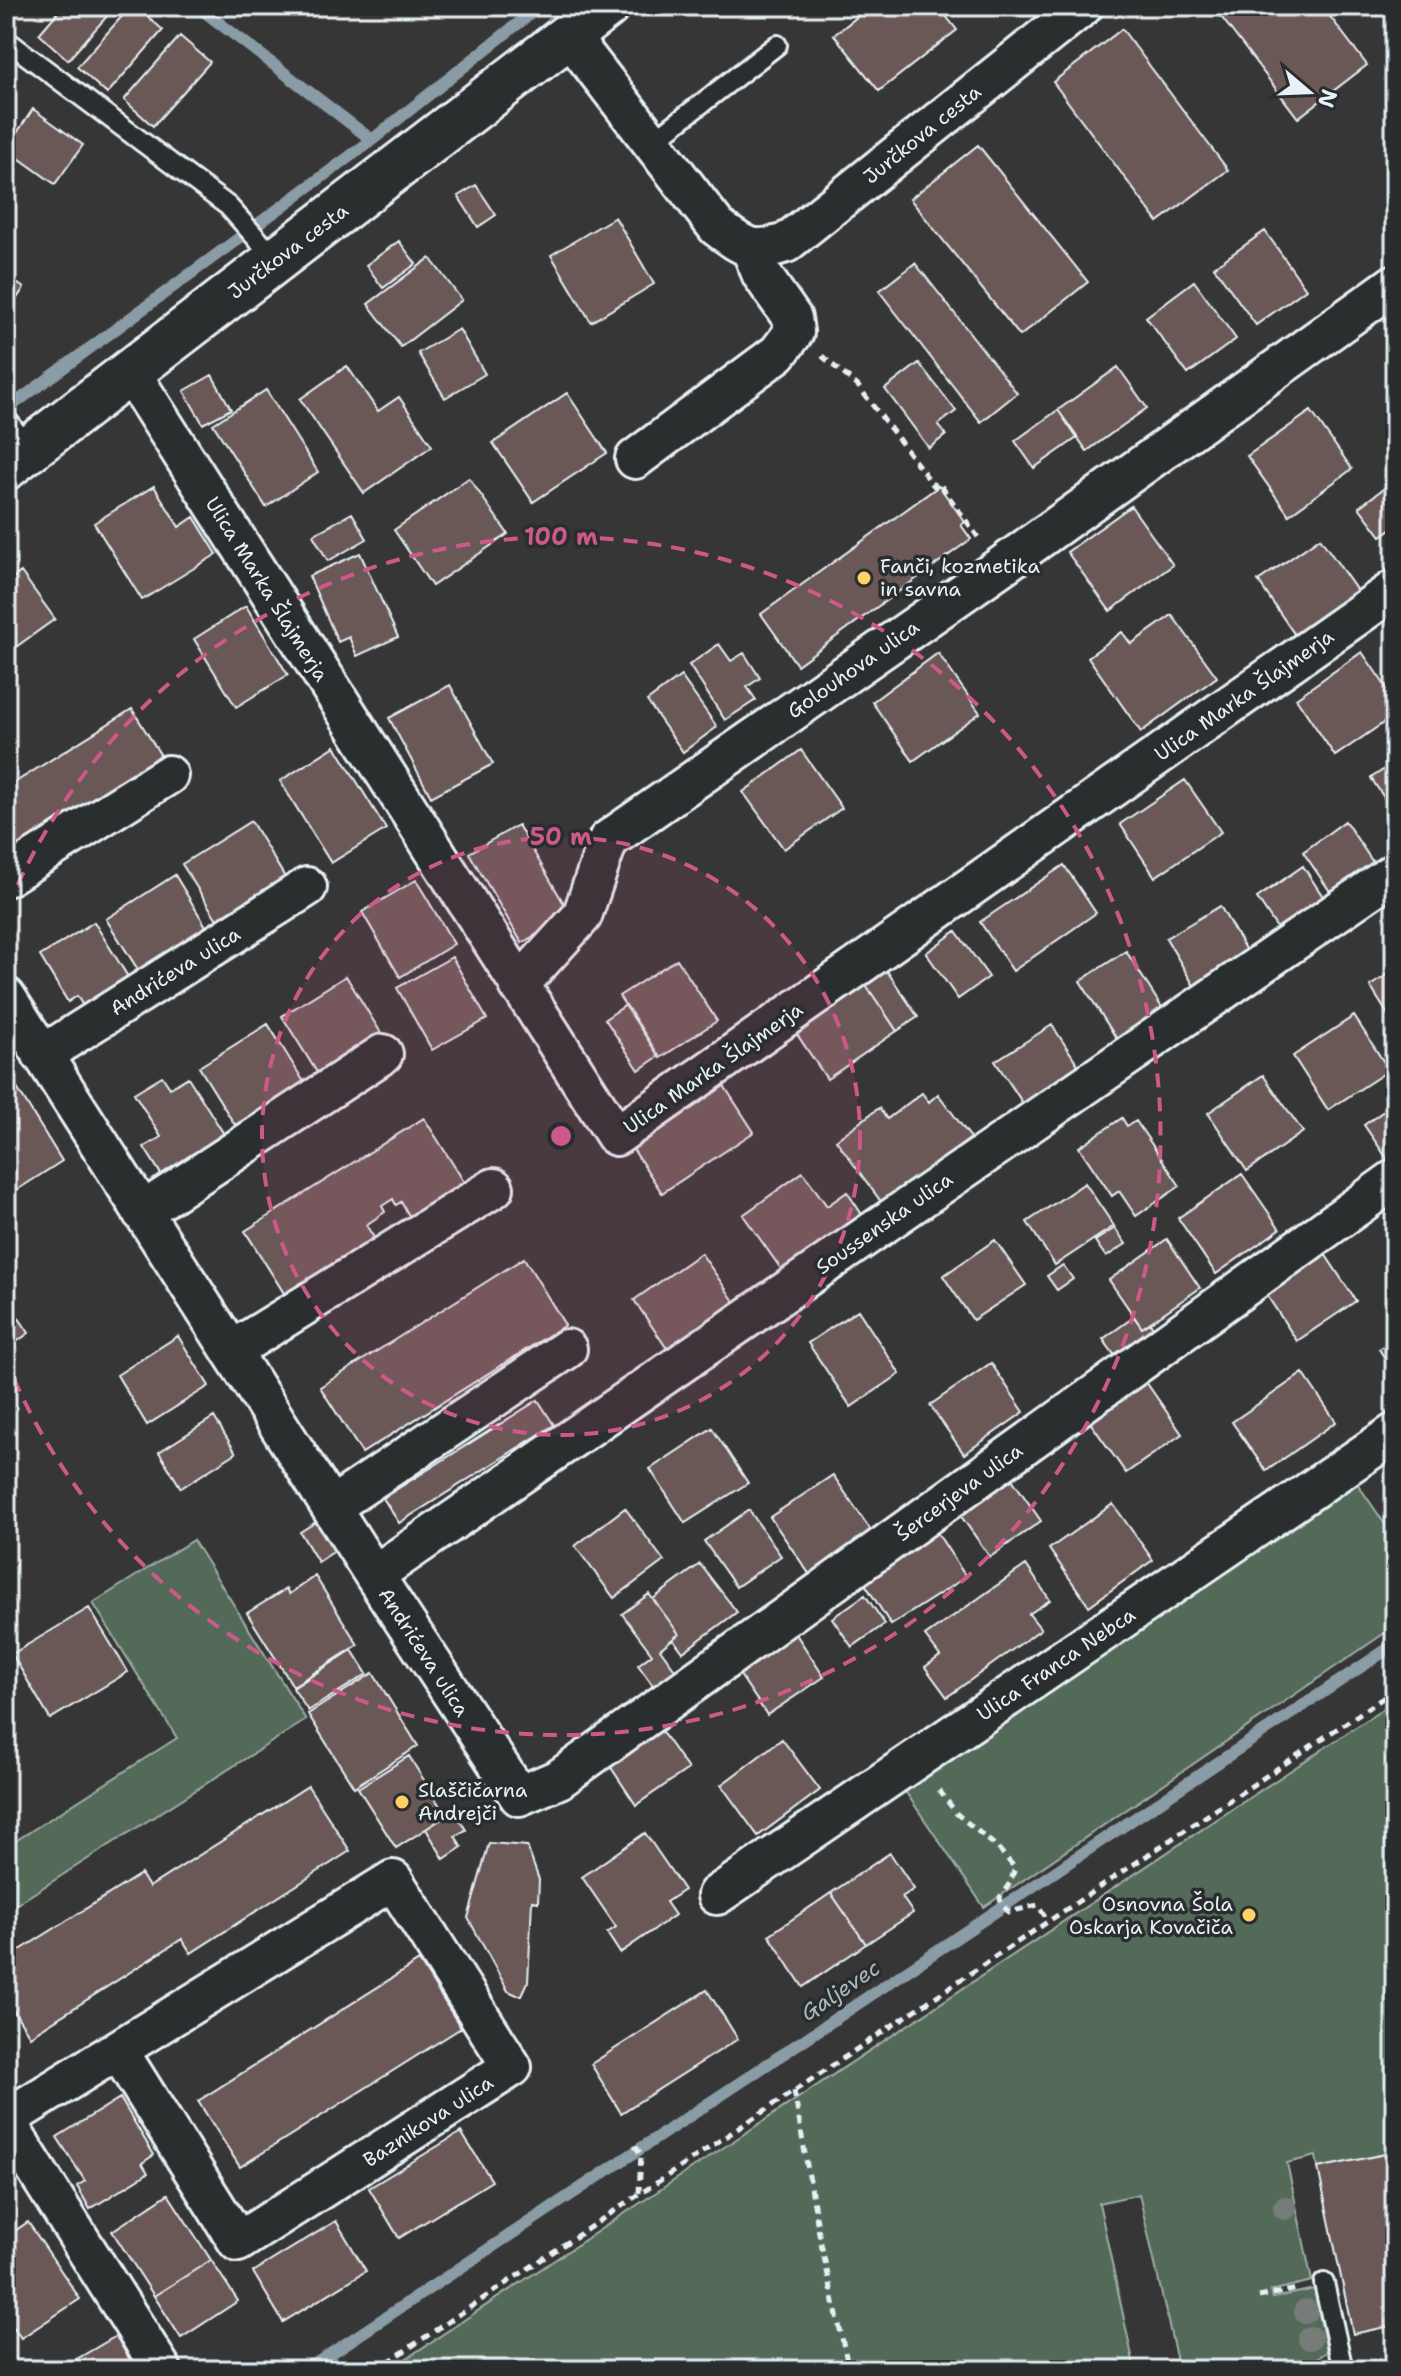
<svg xmlns="http://www.w3.org/2000/svg" width="1401" height="2376" font-family="'Shantell Sans',sans-serif">
	<style>
		.green { fill: #536b58; stroke: #9eaea8; stroke-width: 2 }
		.lines { fill: none; stroke-linecap: round; stroke-linejoin: round }
		.stream { stroke: #8a9ca6; stroke-width: 12 }
		.building { fill: #6b5956; stroke: #e8f1f8; stroke-width: 2 }
		.lane-casing { stroke: #e8f1f8; stroke-width: 24 }
		.street-casing { stroke: #e8f1f8; stroke-width: 44 }
		.secondary-casing { stroke: #e8f1f8; stroke-width: 50 }
		.path { stroke: #e8f1f8; stroke-width: 5; stroke-dasharray: 8 6; stroke-linecap: butt }
		.lane { stroke: #2a2d2e; stroke-width: 18 }
		.street { stroke: #2a2d2e; stroke-width: 38 }
		.secondary { stroke: #2a2d2e; stroke-width: 44 }
		.tree { fill: #747c79 }
		.ring { fill: none; stroke: #cd598a; stroke-width: 4; stroke-dasharray: 14 10 }
		.poi-dot { fill: #ffd166; stroke: #2a2d2e; stroke-width: 3 }
		.labels { text-anchor: middle; stroke-width: 7; stroke-linejoin: round; paint-order: stroke }
		.street-label { font-size: 20px; fill: #e8f1f8; stroke: #2a2d2e }
		.poi-label { font-size: 20px; fill: #e8f1f8; stroke: #2a2d2e; text-anchor: start }
		.water-label { font-size: 22px; font-style: italic; fill: #a9b9c2; stroke: #2a2d2e }
		.centre { fill: #cd598a; stroke: #2a2d2e; stroke-width: 4 }
		.ring-label { font-size: 24px; text-anchor: middle; font-weight: bold; fill: #cd598a; stroke: #2a2d2e; stroke-width: 7; stroke-linejoin: round; paint-order: stroke }
	</style>
	<rect width="100%" height="100%" fill="#373636"/>
	<filter id="ink" filterUnits="userSpaceOnUse"><feTurbulence type="fractalNoise" baseFrequency=".0125" numOctaves="2"/><feDisplacementMap in="SourceGraphic" scale="16" xChannelSelector="R" yChannelSelector="G"/><feConvolveMatrix kernelMatrix="1 2 1 2 8 2 1 2 1" color-interpolation-filters="sRGB"/></filter>
	<g filter="url(#ink)">
		<path class="green" d="M1357 1483 1395 1539V1626L984 1907 905 1791Z
			M193 1540 306 1720 6 1911V1847L177 1738 93 1603Z
			M1395 1701V2152L1318 2168 1316 2156 1287 2163 1312 2281 1271 2291 1273 2298 1314 2289 1327 2352 1299 2370H1179L1139 2194 1099 2203 1135 2370H389Z"/>
		<g class="lines">
			<path class="stream" d="M197 6 372 140
				M6 410 372 140 540 6
				M306 2370 750 2076 1395 1644"/>
		</g>
		<path class="building" d="M63 6H116L68 60 39 34Z
			M131 6H136L163 30 107 94 77 67Z
			M871 6H914L919 13 928 6H938L957 30 879 91 834 35Z
			M1213 6H1322L1367 65 1298 118Z
			M1122 29 1228 170 1158 222 1053 82Z
			M180 36 210 62 153 126 124 100Z
			M33 109 83 145 55 184 6 149Z
			M978 145 1088 282 1020 336 910 199Z
			M476 185 496 215 478 227 458 196Z
			M615 217 654 284 591 322 551 255Z
			M1265 231 1306 289 1256 325 1214 267Z
			M399 241 416 264 383 288 366 265Z
			M430 258 462 300 401 347 368 304Z
			M915 263 1017 393 981 422 879 291Z
			M6 276 24 288 6 314Z
			M1194 281 1236 339 1188 374 1146 317Z
			M459 329 485 374 445 398 418 353Z
			M919 363 956 411 938 425 946 435 929 448 885 389Z
			M347 366 378 411 399 397 432 446 364 493 300 399Z
			M1118 367 1147 408 1087 451 1058 410Z
			M212 375 231 409 203 424 184 391Z
			M266 390 318 472 266 507 213 424Z
			M567 393 607 453 533 502 493 443Z
			M1058 410 1077 438 1034 468 1015 441Z
			M1311 411 1352 469 1289 515 1247 456Z
			M469 478 508 534 432 586 394 530Z
			M1395 480V526L1381 536 1359 507Z
			M154 486 179 527 194 517 217 554 142 600 94 523Z
			M939 486 965 522 961 525 971 539 797 665 761 614Z
			M1131 506 1173 565 1110 611 1067 552Z
			M352 513 367 539 328 561 313 535Z
			M1320 538 1360 595 1297 638 1258 581Z
			M360 553 398 637 357 656 349 637 338 642 309 576Z
			M21 572 55 619 6 654V583Z
			M246 606 288 675 236 707 194 639Z
			M1172 615 1217 677 1141 732 1088 657 1122 632 1131 644Z
			M719 644 731 661 744 653 760 678 747 687 756 700 725 720 689 665Z
			M1362 652 1395 700V715L1335 756 1296 698Z
			M938 653 980 713 913 761 872 702Z
			M681 676 717 727 683 752 647 701Z
			M450 685 493 764 431 797 389 718Z
			M132 709 168 767 6 858V788Z
			M335 746 386 829 331 863 280 781Z
			M801 750 842 808 784 849 743 792Z
			M1395 762V814L1371 778Z
			M1185 780 1221 832 1155 877 1120 824Z
			M251 821 289 884 221 926 182 864Z
			M1345 821 1381 874 1338 903 1303 852Z
			M518 825 570 914 522 943 469 853Z
			M1064 865 1096 913 1013 971 980 922Z
			M1303 866 1333 912 1287 943 1257 898Z
			M175 875 210 933 142 976 106 919Z
			M416 880 454 944 400 977 362 912Z
			M1220 906 1255 966 1201 998 1166 938Z
			M94 922 133 985 88 1014 77 996 68 1002 40 956Z
			M956 931 989 977 958 999 926 953Z
			M1126 951 1166 1014 1120 1044 1080 981Z
			M452 957 487 1019 432 1050 397 988Z
			M677 959 717 1021 660 1058 619 996Z
			M883 965 918 1017 897 1031 862 979Z
			M1395 970V1026L1370 986Z
			M346 976 381 1033 318 1074 282 1016Z
			M862 979 897 1031 827 1079 792 1027Z
			M626 1005 659 1056 639 1070 605 1019Z
			M1354 1016 1389 1070 1328 1110 1293 1056Z
			M268 1024 304 1082 235 1125 199 1067Z
			M1052 1025 1088 1080 1032 1117 995 1061Z
			M1263 1075 1303 1132 1247 1171 1208 1113Z
			M162 1076 170 1088 188 1077 227 1139 164 1179 144 1147 161 1137 134 1093Z
			M719 1078 754 1132 662 1193 627 1140Z
			M15 1085 62 1161 6 1197V1091Z
			M922 1093 929 1102 938 1094 971 1138 882 1203 836 1140 879 1108 887 1119Z
			M1395 1103V1170L1364 1125Z
			M424 1118 466 1185 411 1219 401 1202 396 1205 393 1199 382 1206 385 1212 366 1225 376 1241 287 1298 245 1231Z
			M1122 1118 1127 1126 1136 1121 1180 1186 1136 1216 1119 1191 1112 1196 1079 1147Z
			M803 1172 827 1206 847 1192 863 1216 784 1273 743 1215Z
			M1242 1174 1280 1229 1216 1274 1178 1218Z
			M1085 1183 1114 1226 1055 1265 1027 1222Z
			M1115 1228 1126 1244 1106 1257 1095 1241Z
			M1167 1239 1200 1288 1142 1328 1109 1280Z
			M995 1240 1026 1285 973 1320 943 1276Z
			M701 1253 738 1307 670 1353 634 1300Z
			M1325 1254 1356 1301 1297 1341 1266 1294Z
			M524 1258 565 1325 362 1453 320 1387Z
			M1063 1265 1073 1279 1057 1290 1047 1276Z
			M6 1299 29 1333 6 1349Z
			M858 1310 900 1374 851 1407 808 1343Z
			M1134 1317 1142 1328 1150 1323 1156 1332 1117 1359 1103 1339Z
			M178 1336 209 1386 147 1425 117 1375Z
			M1395 1339V1374L1379 1349Z
			M991 1363 1024 1412 964 1454 930 1405Z
			M1303 1373 1336 1422 1266 1471 1232 1422Z
			M1144 1379 1182 1434 1126 1473 1087 1418Z
			M538 1400 554 1425 399 1523 383 1498Z
			M214 1417 236 1453 181 1488 159 1452Z
			M712 1428 748 1483 685 1523 650 1469Z
			M833 1475 872 1532 810 1575 770 1517Z
			M1010 1476 1041 1521 990 1557 958 1512Z
			M1113 1504 1153 1560 1089 1606 1049 1549Z
			M625 1508 664 1561 614 1598 575 1546Z
			M749 1510 781 1556 736 1587 704 1541Z
			M321 1519 339 1548 318 1562 300 1532Z
			M936 1531 966 1577 891 1625 862 1579Z
			M700 1564 737 1612 683 1652 673 1639 679 1634 653 1599Z
			M1026 1565 1050 1600 1029 1614 1041 1629 947 1697 925 1667 940 1656 925 1636Z
			M315 1576 358 1645 293 1686 247 1613 286 1589 289 1594Z
			M649 1594 679 1634 660 1649 679 1675 657 1691 638 1665 652 1654 622 1614Z
			M865 1595 885 1624 852 1647 832 1618Z
			M89 1608 128 1672 50 1719 12 1654Z
			M794 1631 824 1677 767 1715 736 1669Z
			M352 1650 367 1674 308 1711 293 1688Z
			M373 1673 418 1746 354 1787 308 1714Z
			M657 1725 688 1769 636 1805 606 1760Z
			M782 1739 820 1790 758 1836 721 1785Z
			M409 1756 446 1816 396 1848 358 1788Z
			M308 1786 350 1851 191 1953 182 1939 30 2036 6 1999V1959L141 1874 149 1887Z
			M454 1811 466 1830 455 1836 462 1847 444 1859 426 1829Z
			M645 1833 684 1890 666 1902 675 1915 620 1953 607 1933 616 1927 582 1877Z
			M489 1843 527 1846 539 1880 538 1902 532 1901 528 1982 522 1995H517L508 1991 468 1918Z
			M890 1853 914 1889 902 1897 913 1913 866 1944 831 1893Z
			M831 1893 866 1944 803 1987 769 1935Z
			M419 1961 461 2028 240 2167 198 2101Z
			M707 1990 738 2039 621 2113 591 2064Z
			M120 2098 154 2155 142 2163 148 2173 90 2209 77 2186 85 2181 57 2137Z
			M461 2132 492 2181 399 2238 369 2188Z
			M1395 2152V2325L1353 2334 1318 2168Z
			M168 2194 211 2260 154 2296 112 2231Z
			M336 2221 366 2271 283 2322 253 2272Z
			M28 2222 80 2299 21 2338 6 2316V2237Z
			M211 2260 238 2301 181 2338 154 2296Z
			M116 2336 136 2370H58Z"/>
		<g class="lines">
			<defs>
				<path id="lane" d="M6 40 228 206 276 260
					M652 142 777 45
					M6 419 29 448
					M1324 2283 1343 2370"/>
				<path id="street" d="M569 35 717 227C744 247 752 254 786 243L1083 6
					M130 372 616 1136 1395 589
					M635 459 778 353 794 332 792 318 762 275 751 249
					M6 877 168 775
					M519 985 582 916 608 840 1000 567 1395 284
					M6 997 374 1575 519 1796 559 1779 1395 1179
					M42 1055 307 887
					M142 1212 383 1054
					M231 1351 494 1188
					M331 1507 567 1349
					M374 1575 1395 872
					M717 1895 1395 1433
					M6 2119 393 1880 512 2067 238 2242 118 2050
					M6 2122 162 2370"/>
				<path id="secondary" d="M6 467 607 6"/>
			</defs>
			<use href="#lane" class="lane-casing"/>
			<use href="#street" class="street-casing"/>
			<use href="#secondary" class="secondary-casing"/>
			<path class="path" d="M822 356 858 386 934 486 939 483 978 537
				M939 1790 957 1814 997 1847 1015 1868 1010 1883 1000 1897 1001 1904 1009 1912 1038 1905 1048 1921
				M794 2091 820 2239 849 2370
				M635 2146 641 2154 639 2193
				M1259 2297 1297 2289
				M376 2370 1395 1690"/>
			<use href="#lane" class="lane"/>
			<use href="#street" class="street"/>
			<use href="#secondary" class="secondary"/>
		</g>
		<g class="tree">
			<circle cx="1285" cy="2208" r="12"/>
			<circle cx="1306" cy="2311" r="12"/>
			<circle cx="1310" cy="2338" r="12"/>
		</g>
	</g>
	<circle cx="561" cy="1136" r="299" fill="#cd598a" fill-opacity=".12"/>
	<g class="ring">
		<circle cx="561" cy="1136" r="299"/>
		<path d="M8 907A599 599 0 1 1 8 1365"/>
	</g>
	<g class="poi-dot">
		<circle cx="864" cy="578" r="8"/>
		<circle cx="402" cy="1802" r="8"/>
		<circle cx="1249" cy="1915" r="8"/>
	</g>
	<g class="labels">
		<g class="street-label">
			<text transform="translate(922 134) rotate(-39)" y="7">Jurčkova cesta</text>
			<text transform="translate(288 251) rotate(-37)" y="7">Jurčkova cesta</text>
			<text transform="translate(267 589) rotate(58)" y="7">Ulica Marka Šlajmerja</text>
			<text transform="translate(853 669) rotate(-35)" y="7">Golouhova ulica</text>
			<text transform="translate(1244 695) rotate(-35)" y="7">Ulica Marka Šlajmerja</text>
			<text transform="translate(175 971) rotate(-32)" y="7">Andrićeva ulica</text>
			<text transform="translate(713 1068) rotate(-35)" y="7">Ulica Marka Šlajmerja</text>
			<text transform="translate(884 1223) rotate(-35)" y="7">Soussenska ulica</text>
			<text transform="translate(959 1492) rotate(-36)" y="7">Šercerjeva ulica</text>
			<text transform="translate(424 1652) rotate(57)" y="7">Andrićeva ulica</text>
			<text transform="translate(1056 1664) rotate(-34)" y="7">Ulica Franca Nebca</text>
			<text transform="translate(428 2121) rotate(-33)" y="7">Baznikova ulica</text>
		</g>
		<g class="poi-label">
			<text x="880" y="573">Fanči, kozmetika<tspan x="880" dy="23">in savna</tspan></text>
			<text x="418" y="1797">Slaščičarna<tspan x="418" dy="23">Andrejči</tspan></text>
			<text x="1233" y="1911" text-anchor="end">Osnovna Šola<tspan x="1233" dy="23">Oskarja Kovačiča</tspan></text>
		</g>
		<g class="water-label">
			<text transform="translate(840 1990) rotate(-34)" y="8">Galjevec</text>
		</g>
	</g>
	<circle cx="561" cy="1136" r="12" class="centre"/>
	<g class="ring-label">
		<text x="561" y="545">100 m</text>
		<text x="561" y="845">50 m</text>
	</g>
	<rect width="1401" height="2376" fill="none" stroke="#2a2d2e" stroke-width="32"/>
	<rect x="16" y="16" width="1369" height="2344" fill="none" stroke="#e8f1f8" stroke-width="3" filter="url(#ink)"/>
	<g transform="translate(1309 92) rotate(109)" stroke="#2a2d2e" stroke-width="6" paint-order="stroke">
	<path d="M0-6L14 30L0 20L-14 30Z" fill="#e8f1f8"/>
	<text y="-12" font-size="22" font-weight="bold" text-anchor="middle" fill="#e8f1f8">N</text>
	</g>
</svg>
